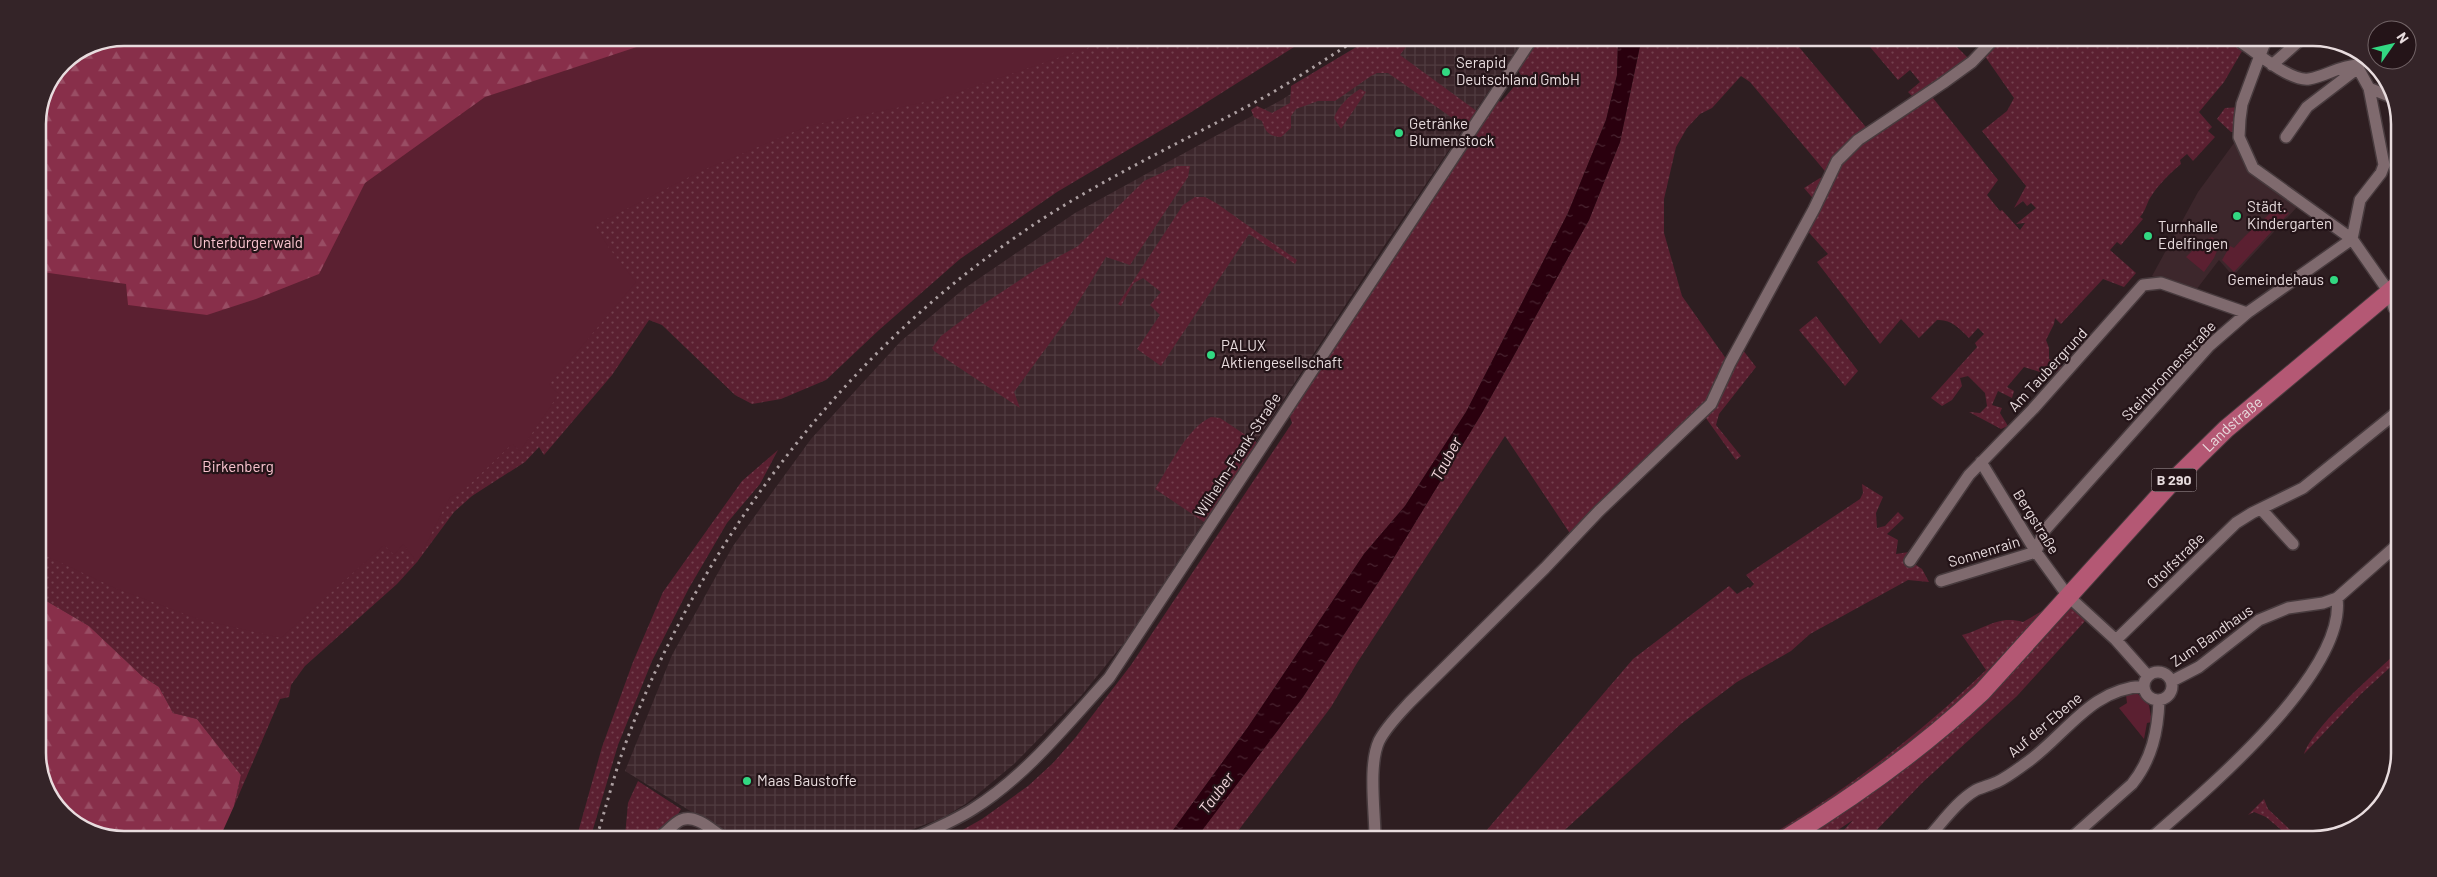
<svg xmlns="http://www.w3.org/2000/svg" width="2437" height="877" font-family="Barlow,sans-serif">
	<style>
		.built { fill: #3d272c }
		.industrial { fill: url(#industrial-grid) }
		.grass { fill: url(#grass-dots) }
		.forest { fill: url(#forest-firs) }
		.park { fill: #5b2031 }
		.water { fill: url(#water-ripples) }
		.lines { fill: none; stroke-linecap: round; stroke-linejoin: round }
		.street-casing { stroke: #483b3e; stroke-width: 14 }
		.primary-casing { stroke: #483b3e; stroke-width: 20 }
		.street { stroke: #7f6a6e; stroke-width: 11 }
		.primary { stroke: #b45874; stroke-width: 18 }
		.rail { stroke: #ac9fa1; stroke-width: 3; stroke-dasharray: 2.5 5; stroke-linecap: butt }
		.poi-dot { fill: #32d882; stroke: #241418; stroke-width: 2 }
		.labels { text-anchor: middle; stroke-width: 4.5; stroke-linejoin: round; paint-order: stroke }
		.shield { fill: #241418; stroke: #ada0a3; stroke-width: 1 }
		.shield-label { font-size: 14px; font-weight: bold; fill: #e8dcde }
		.poi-label { font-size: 15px; fill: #e8dcde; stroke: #241418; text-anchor: start }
		.park-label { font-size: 15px; fill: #f9c4cf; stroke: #241418 }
		.street-label { font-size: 15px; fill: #e8dcde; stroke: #241418 }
		.water-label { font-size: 16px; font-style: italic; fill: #f1d6db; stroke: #241418 }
		.rim { fill: none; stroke: #e8dcde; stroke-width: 2.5 }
	</style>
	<defs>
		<pattern id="industrial-grid" width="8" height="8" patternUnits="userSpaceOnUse" patternTransform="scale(1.25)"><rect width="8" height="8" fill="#3d272c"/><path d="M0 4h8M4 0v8" fill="none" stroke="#503c40"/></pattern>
		<pattern id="grass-dots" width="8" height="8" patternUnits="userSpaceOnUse" patternTransform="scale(1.25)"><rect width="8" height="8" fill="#5b2031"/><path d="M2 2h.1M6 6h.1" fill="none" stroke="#73404e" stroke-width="1.8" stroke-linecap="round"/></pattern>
		<pattern id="forest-firs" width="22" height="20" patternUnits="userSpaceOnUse" patternTransform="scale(1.25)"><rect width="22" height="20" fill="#882f4a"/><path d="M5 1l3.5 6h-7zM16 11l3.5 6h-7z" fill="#994d64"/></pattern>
		<pattern id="water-ripples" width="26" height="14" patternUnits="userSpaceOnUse" patternTransform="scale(1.25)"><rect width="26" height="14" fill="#2a000e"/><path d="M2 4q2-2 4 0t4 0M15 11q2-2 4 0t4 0" fill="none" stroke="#492531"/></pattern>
	</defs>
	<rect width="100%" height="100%" fill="#2e1e21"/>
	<path class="built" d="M2237 139 2250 169 2298 206 2233 276 2219 260 2196 290 2152 276 2198 192Z"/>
	<path class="industrial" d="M1375 40H1523L1382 249 1127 639 1081 696 1014 764 967 803 944 817 893 837 731 836 625 771 672 655 733 546 811 439 901 341 965 288 1075 213 1283 99Z"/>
	<path class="grass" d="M738 39 1305 40 1185 116 1057 192 960 259 879 330 826 380 781 399 752 404 735 395 662 325 649 320 612 375 544 455 539 447 525 462 472 496 454 512 417 562 397 584 305 666 291 685 289 697 280 699 234 806 241 775 197 719 173 713 159 687 142 676 89 626 38 596V389Z
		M1368 40H1411L1400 55 1482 115 1493 98 1501 102 1522 77 1515 65 1531 40 1618 41 1617 75 1606 120 1568 213 1466 412 1405 506 1364 554 1248 727 1168 837H950L982 819 1028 786 1053 763 1075 738 1131 665 1292 423 1287 408 1471 131 1388 73H1377L1371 76 1335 101H1318L1296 109 1291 116V128L1281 137C1269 136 1266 133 1262 121L1254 117 1251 110 1257 106 1272 113 1290 103 1291 86Z
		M1641 41H1794L1870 132 1916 100 1908 92 1920 82 1910 70 1898 80 1865 41H1951L1972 62 1929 93 1998 180 1987 195 2000 211 2002 210 2020 230 2025 223 2016 224 2036 208 2031 203 2027 206 2023 201 2014 208 2026 186 1982 131 2007 111 2014 98 1982 52 1990 41 2265 42 2261 57 2245 46 2224 82 2199 112 2212 127 2208 131 2215 137 2193 161 2187 154 2180 160 2181 164C2169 174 2158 185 2150 198 2146 205 2146 210 2140 217L2143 219 2121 245 2117 242 2110 250 2136 273 2124 287 2103 279 2061 324 2055 318 2054 324 2046 340 2049 348V359L2064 367 2070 359 2065 375 2043 366 2040 372 2024 367 2007 387 2014 391 2012 398 1998 391 1992 405 2002 408 2000 413 2008 426 2001 429 1969 412 1980 413 1987 406 1985 393 1968 376 1960 378 1962 386 1952 400 1942 406 1931 398 1977 347 1975 343 1984 334 1978 328 1969 338C1959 328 1951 319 1937 320L1919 338 1901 319 1880 344 1817 262 1828 254 1804 227 1817 203 1804 188 1820 178 1829 176 1750 82 1741 76 1712 108 1700 114 1687 128 1676 147 1664 199V233L1682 296 1729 363 1739 345 1756 367 1719 414 1716 425 1741 456 1736 460 1703 414 1573 538 1505 436 1357 663 1331 707 1238 831 1245 837H1197L1303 697 1387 569 1482 413 1589 220 1620 142Z
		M1360 89 1366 92 1341 129 1334 118C1338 106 1349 96 1360 89Z
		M2242 107 2239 131 2231 132 2217 119 2225 108Z
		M1177 166H1190L1188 177 1130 265 1106 257 1071 314 1014 392 1020 408 934 351 932 348 941 336 982 305 1038 268 1078 246 1144 181Z
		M1195 197H1205L1216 203 1297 260 1295 264 1249 234 1161 366 1137 349 1160 315 1150 305 1161 292 1143 278 1134 283 1121 306 1118 304 1183 205Z
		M1816 316 1858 371 1845 386 1799 330Z
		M1211 417 1220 418 1262 446 1210 526 1155 489C1169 467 1187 428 1211 417Z
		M778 450 760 484 727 523 689 588 652 661 618 745 591 836H577L602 747 633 662 663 592 742 481Z
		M1862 484 1883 497 1876 513 1877 528 1885 526 1898 512 1904 518 1887 534 1898 540 1896 554 1909 552 1910 561 1922 569 1929 582 1908 580 1810 634 1791 651 1737 682 1682 723 1556 838H1480L1633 659 1729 586 1737 594 1748 587 1750 588 1754 584 1746 575 1860 499 1863 493Z
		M2068 596 2085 621 2017 696 1922 783 1868 839H1836L1853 820 1826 838H1766C1845 791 1919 735 1986 670L1962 635C1986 629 1997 615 2023 622Z
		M2396 653V662L2361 694 2304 754C2314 726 2372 676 2396 653Z
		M638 781 681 809 668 831 661 836H625L628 803Z
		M2264 799 2268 809 2300 839H2292L2266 817 2254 812 2248 815Z"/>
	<path class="forest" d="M125 38 738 39 584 210 38 389V119L63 63 92 44Z
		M38 596 89 626 142 676 159 687 173 713 197 719 241 775 234 806 221 835H97L56 806 38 758Z"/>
	<path class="park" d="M661 39 1110 40 935 100 808 126 701 171 595 225 609 248 636 282 549 385 559 394 520 451 512 444 462 492 450 497 417 562 403 544 394 555 384 545 281 638 198 619 115 588 38 552V316L42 272 126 284 128 305 207 315 256 299 319 274 365 183 485 97Z
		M2279 205 2289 213 2234 272 2222 260 2230 246 2234 248C2247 232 2264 220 2279 205Z
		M2212 237 2220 244 2214 258 2204 272 2186 257 2200 243Z
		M2135 694H2138L2149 705 2152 722 2147 723 2144 739 2119 708 2127 703 2126 695Z"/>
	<path class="water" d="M1618 41H1641L1620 142 1589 220 1482 413 1387 569 1303 697 1197 837H1168L1248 727 1364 554 1405 506 1466 412 1568 213 1606 120 1617 75Z"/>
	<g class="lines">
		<defs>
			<path id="street" d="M2241 42C2255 52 2291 82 2309 79 2327 76 2338 66 2358 65
				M2265 42 2242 104 2240 119 2239 137 2253 168 2352 239 2389 292 2394 308
				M2272 65 2298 42
				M2369 88 2391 97
				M2286 137 2307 107 2358 68
				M2352 239 2360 200 2381 173 2384 165 2369 88 2358 68 2362 57
				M1981 462 2036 552 2068 596 2116 640 2148 676
				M2261 509 2293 544
				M1910 561 1969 475 2033 409 2143 285 2161 283 2247 313
				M1941 581 2036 552 2044 531 2209 346 2247 313 2352 239
				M2116 640 2236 523 2252 513 2303 488 2397 412
				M2144 686a14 14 0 1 1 28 0a14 14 0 1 1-28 0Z
				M2172 681 2199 667 2259 620 2288 608 2323 603 2337 598 2396 546
				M661 836C667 832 674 823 681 820 695 814 711 829 721 836
				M918 837C936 828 956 820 973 809 1027 775 1067 724 1109 678L1531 40
				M1375 838C1375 811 1368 765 1379 741 1386 727 1399 714 1410 702L1545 568 1599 511 1711 404 1730 363 1814 209 1837 161 1858 140 1943 83 1972 62 1992 41
				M1927 839C1942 823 1957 801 1976 790 1983 787 1990 785 1997 782 2008 777 2019 768 2029 761 2068 732 2091 689 2144 686
				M2070 839 2132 784C2152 759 2158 731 2159 700
				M2150 839C2203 793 2347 673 2337 598"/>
			<g id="primary">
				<path id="s1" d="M1787 838C1857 795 1923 748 1982 692L2170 484 2226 429 2398 285"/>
			</g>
		</defs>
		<use href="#street" class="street-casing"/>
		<use href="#primary" class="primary-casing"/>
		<use href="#street" class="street"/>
		<use href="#primary" class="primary"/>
		<path class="rail" d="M597 836C605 810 612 784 620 759 690 558 835 363 1010 241 1088 185 1175 146 1259 100 1292 82 1324 60 1356 40"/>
	</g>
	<g class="poi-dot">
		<circle cx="1446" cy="72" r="5"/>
		<circle cx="1399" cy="133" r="5"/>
		<circle cx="2237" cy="216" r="5"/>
		<circle cx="2148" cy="236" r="5"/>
		<circle cx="2334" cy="280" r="5"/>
		<circle cx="1211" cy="355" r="5"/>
		<circle cx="747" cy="781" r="5"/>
	</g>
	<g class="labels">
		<rect class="shield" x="2151.5" y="468.5" width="45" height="23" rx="4"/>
		<g class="shield-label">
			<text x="2174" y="485">B 290</text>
		</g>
		<g class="poi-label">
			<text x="1456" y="68">Serapid<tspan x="1456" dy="17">Deutschland GmbH</tspan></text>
			<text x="1409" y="129">Getränke<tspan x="1409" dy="17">Blumenstock</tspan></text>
			<text x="2247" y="212">Städt.<tspan x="2247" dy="17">Kindergarten</tspan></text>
			<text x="2158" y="232">Turnhalle<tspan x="2158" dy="17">Edelfingen</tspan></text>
			<text x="2324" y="285" text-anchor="end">Gemeindehaus</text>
			<text x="1221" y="351">PALUX<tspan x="1221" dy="17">Aktiengesellschaft</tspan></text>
			<text x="757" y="786">Maas Baustoffe</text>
		</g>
		<g class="park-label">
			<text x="248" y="248">Unterbürgerwald</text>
			<text x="238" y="472">Birkenberg</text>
		</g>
		<g class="street-label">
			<text transform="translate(2048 370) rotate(-47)" y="5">Am Taubergrund</text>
			<text transform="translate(2169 371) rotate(-47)" y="5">Steinbronnenstraße</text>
			<text dy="5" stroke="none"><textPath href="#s1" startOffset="611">Landstraße</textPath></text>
			<text transform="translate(1238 455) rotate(-57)" y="5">Wilhelm-Frank-Straße</text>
			<text transform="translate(2036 522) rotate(58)" y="5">Bergstraße</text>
			<text transform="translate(1984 552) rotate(-17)" y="5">Sonnenrain</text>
			<text transform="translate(2176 561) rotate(-44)" y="5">Otolfstraße</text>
			<text transform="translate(2212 636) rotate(-35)" y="5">Zum Bandhaus</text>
			<text transform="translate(2045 725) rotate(-40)" y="5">Auf der Ebene</text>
		</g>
		<g class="water-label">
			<text transform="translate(1446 459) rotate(-62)" y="6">Tauber</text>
			<text transform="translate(1216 793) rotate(-53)" y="6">Tauber</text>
		</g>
	</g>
	<path d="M0 0H2437V877H0ZM124 46H2313A78 78 0 0 1 2391 124V753A78 78 0 0 1 2313 831H124A78 78 0 0 1 46 753V124A78 78 0 0 1 124 46Z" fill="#342428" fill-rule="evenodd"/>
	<path class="rim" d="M124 46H2313A78 78 0 0 1 2391 124V753A78 78 0 0 1 2313 831H124A78 78 0 0 1 46 753V124A78 78 0 0 1 124 46Z"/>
	<g transform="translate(2392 45) rotate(56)"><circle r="24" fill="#241418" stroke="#726467"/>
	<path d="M0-4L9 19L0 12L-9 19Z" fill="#32d882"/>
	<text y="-8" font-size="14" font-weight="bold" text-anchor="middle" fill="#e8dcde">N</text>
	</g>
</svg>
